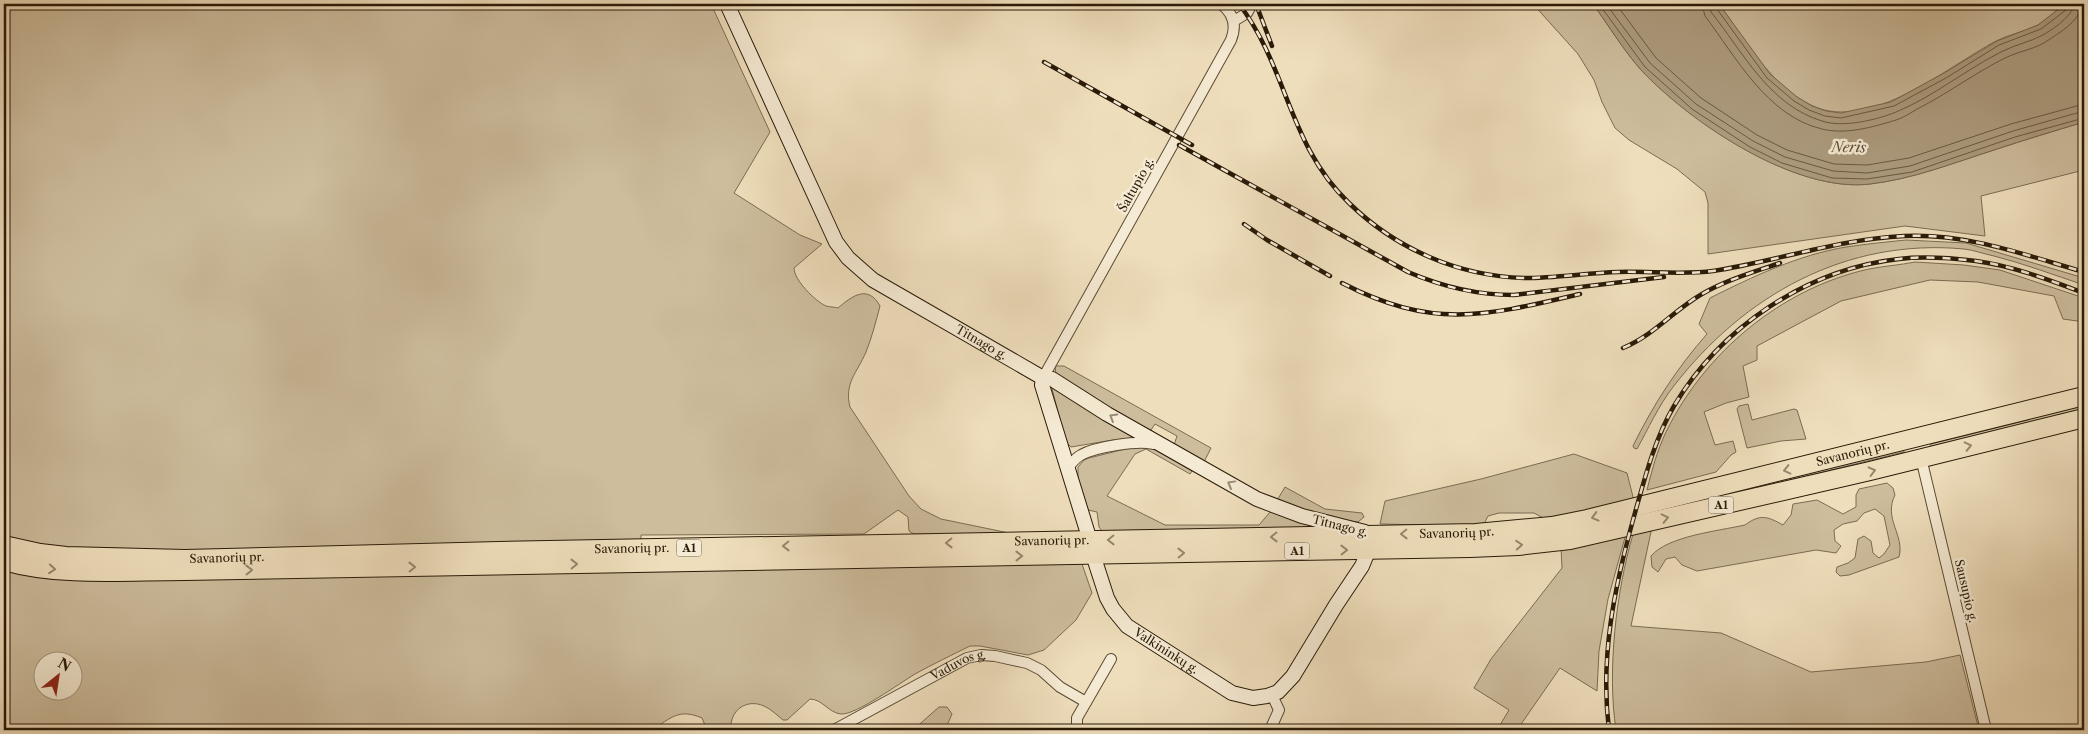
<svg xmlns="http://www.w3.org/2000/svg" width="2088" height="734" font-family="'Libre Caslon Text',serif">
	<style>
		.green { fill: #cdbd9d; stroke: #7b6c52; fill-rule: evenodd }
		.water { fill: #ac9b7e; stroke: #78674e }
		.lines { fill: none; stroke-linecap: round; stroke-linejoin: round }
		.shore { stroke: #6a5a42; stroke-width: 1 }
		.street-casing { stroke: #5a4b34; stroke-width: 12 }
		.secondary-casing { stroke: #291a07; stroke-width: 16 }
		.highway-casing { stroke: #291a07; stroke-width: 20 }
		.street { stroke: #f5ead3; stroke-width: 10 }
		.secondary { stroke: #f5ead3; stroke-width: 14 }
		.highway { stroke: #efdebc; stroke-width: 18 }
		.rail-casing { stroke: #291a07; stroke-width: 4.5 }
		.rail { stroke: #f5ead3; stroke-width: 2.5; stroke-dasharray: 8; stroke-linecap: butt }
		.oneway { stroke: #998c77 }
		.oneway2 { stroke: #96866b }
		.labels { text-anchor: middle; stroke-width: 5; stroke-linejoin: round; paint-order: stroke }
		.shield { fill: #f5ead3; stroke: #665844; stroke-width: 1 }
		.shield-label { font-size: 11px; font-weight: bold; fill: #291a07 }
		.street-label { font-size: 12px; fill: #291a07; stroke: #f5ead3 }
		.water-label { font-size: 14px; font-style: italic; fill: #5d4e37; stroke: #f5ead3 }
	</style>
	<rect width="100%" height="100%" fill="#efdebc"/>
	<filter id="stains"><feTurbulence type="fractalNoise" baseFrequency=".004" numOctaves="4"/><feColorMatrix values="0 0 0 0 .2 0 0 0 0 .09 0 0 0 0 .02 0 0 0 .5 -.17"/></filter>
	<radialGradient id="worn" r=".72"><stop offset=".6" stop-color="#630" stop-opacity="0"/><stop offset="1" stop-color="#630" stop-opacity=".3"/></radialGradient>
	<path class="green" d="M4 4H711L770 132 734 193 800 235 822 244 794 268C794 280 815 301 826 306 829 307 835 307 838 308 852 296 868 284 880 306 876 321 872 337 866 352 857 373 844 383 850 407L909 496 921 509 941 519 1014 534H914L909 531 908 517 898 510 864 534 641 535 640 568 1081 561 1092 593 1076 620 1044 650 1028 655 980 646H970C952 655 933 664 915 674 900 683 856 715 841 714 829 713 822 699 810 699L787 720H783C778 716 771 709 764 706 746 698 729 711 731 730H707L702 718C678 708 672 718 651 730L641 727V730H4ZM42 662H72V692H42Z
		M1533 4H1593C1609 26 1624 51 1642 71 1692 123 1795 193 1870 184 1913 179 1953 163 1994 150 2024 140 2054 131 2084 122V170L1981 196 1985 236 1905 226 1708 254V203L1705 192 1677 169 1629 140 1615 128 1602 102 1594 80 1578 54Z
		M1719 4H2065C2056 11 2048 19 2038 25 2025 32 2009 34 1996 41 1947 67 1871 132 1813 106 1771 87 1745 39 1719 4Z
		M1906 240 1966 243 2084 278V285C2054 275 2025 264 1994 256 1984 254 1974 250 1964 249 1846 238 1744 295 1673 387 1659 405 1648 429 1637 449L1634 448 1633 446C1653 405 1677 368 1707 334L1699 324 1710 298C1752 277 1798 255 1846 247 1866 244 1886 242 1906 240Z
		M1915 262 1964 265 2000 270 2084 298V322L2063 319 2054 296 1978 282 1930 280 1841 301 1757 346V360L1743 366 1749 397 1726 403 1704 412 1715 445 1733 441 1736 452 1731 455 1716 472 1647 490C1652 470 1657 451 1666 432 1705 352 1782 288 1869 269 1884 266 1900 265 1915 262Z
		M1055 366H1064L1211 448 1203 464 1174 445 1177 436 1155 424 1151 430 1137 425 1056 375Z
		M1051 385 1133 436 1132 438 1113 440 1071 447 1066 442Z
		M2084 401V412L1929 449 1931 444 2028 420 2057 408Z
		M1748 404 1752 420 1794 409 1797 410 1806 439 1781 441 1747 448 1737 409 1739 406Z
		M1141 445 1149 446 1192 471 1190 474 1146 449 1135 454 1107 496 1165 525H1259L1271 511 1344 529 1102 531 1099 527 1097 512 1088 510 1078 482V467L1084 460 1089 458Z
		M1904 449V452L1641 517V514Z
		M1574 454 1627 473 1634 501 1549 521 1534 513H1499L1488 516 1483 526 1380 524 1385 501 1481 479Z
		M1887 483 1893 488 1895 495C1883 519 1905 535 1899 557L1849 575 1840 576 1836 572 1837 567 1848 563 1855 558 1858 539 1864 536 1871 541 1873 553 1879 558 1884 554 1890 545 1884 516 1875 509 1864 513 1857 521 1843 524 1834 530 1835 541 1841 546 1836 553 1816 550 1697 571 1682 565 1675 557 1666 559 1658 572 1652 567 1651 556C1668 536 1718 531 1745 525 1760 514 1767 516 1783 525L1791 515 1793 504 1817 500 1843 514 1856 507V495L1859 489Z
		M1285 487 1325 509 1362 513 1364 517 1358 522 1330 518 1276 502Z
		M1652 527 1631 626 1721 633 1811 672 1926 662 1960 655 1979 730H1616C1607 671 1616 592 1633 534Z
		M1626 534 1608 599 1599 651 1597 691 1560 668 1517 730H1497L1509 710 1474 688 1491 659 1562 568 1561 547Z
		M939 707H947L952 714 945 730H913Z"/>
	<path class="water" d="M1593 4H1719L1770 74 1797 97 1812 106 1826 111 1841 113 1891 102 1944 73 1997 41 2038 25 2065 4H2084V122C2054 131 2024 140 1994 150 1953 163 1913 179 1870 184 1795 193 1691 123 1642 71 1624 51 1609 26 1593 4Z"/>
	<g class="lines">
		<path class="shore" d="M1599 4 1645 67 1692 109 1750 147 1782 163 1832 178 1867 179 1912 172 2015 137 2084 118
			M1606 4 1650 63 1696 104 1753 141 1785 157 1833 171 1867 173 1910 166 2013 131 2084 111
			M1616 4 1656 58 1701 98 1757 135 1787 150 1834 164 1867 165 1909 158 2011 124 2084 104
			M1702 4 1705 16C1736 57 1767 116 1822 129 1846 135 1873 127 1896 120 1906 117 1914 110 1923 106 1951 91 1977 72 2005 58 2019 51 2037 49 2050 39 2062 31 2081 20 2081 4
			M1710 4 1711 12C1743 52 1769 105 1822 121 1842 128 1877 120 1896 112 1933 97 1965 70 2001 52 2014 45 2030 42 2043 35 2053 29 2073 16 2074 4
			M1716 4 1717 9 1767 78 1794 101 1809 110 1825 116 1841 118 1894 106 1946 78 1999 45 2041 29 2066 10 2068 4"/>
		<defs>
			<g id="street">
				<path d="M1234 21 1247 13 1252 4"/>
				<path d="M1043 378 1231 40C1237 25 1233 13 1221 4"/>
				<path d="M1921 458 1986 730"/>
				<path d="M1067 469C1071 464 1075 458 1081 455 1095 447 1138 440 1153 444"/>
				<path id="s1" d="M834 730 967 658 981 655 995 656 1027 663 1041 670 1060 687 1086 702"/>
				<path d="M1077 730V718L1111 659"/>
				<path d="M1270 730 1279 710 1272 695"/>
			</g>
			<g id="secondary">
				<path id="s2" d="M727 4 836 242 848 258 873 280 1043 378 1052 379 1107 414 1257 499 1302 516 1365 532"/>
				<path d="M1043 378 1042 385 1088 534"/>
				<path id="s3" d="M1095 561 1107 598 1113 609 1127 626 1232 693 1253 698 1267 696 1278 692 1293 676 1336 605 1362 566 1369 549"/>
			</g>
			<g id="highway">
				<path id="s4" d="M4 545 40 553 66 556 185 559 499 551 1476 533 1552 526 1587 519 2084 396"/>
				<path d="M4 561C61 577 125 571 184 571L1470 548 1518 546 1570 540 1870 471 2084 418"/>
			</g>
		</defs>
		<use href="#street" class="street-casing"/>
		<use href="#secondary" class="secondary-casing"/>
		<use href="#highway" class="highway-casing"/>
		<use href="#street" class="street"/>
		<use href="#secondary" class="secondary"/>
		<use href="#highway" class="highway"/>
		<defs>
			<path id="rail" d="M1239 4C1288 68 1288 145 1349 203 1396 249 1458 276 1524 278 1555 278 1587 273 1618 272 1647 271 1685 275 1713 271 1777 261 1839 239 1904 236 1967 233 2025 255 2084 272
				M1256 4 1272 46
				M1044 62 1192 145
				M1179 145 1408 272C1443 287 1476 295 1514 295L1664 277
				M1244 224 1267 240 1330 276
				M1342 283C1433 330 1486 316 1580 294
				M1623 348C1654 335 1674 310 1702 294 1726 280 1754 272 1780 263
				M1609 730C1600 658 1614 589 1633 520 1644 481 1654 440 1674 406 1721 327 1807 269 1899 259 1924 256 1951 258 1976 261 2013 266 2049 280 2084 293"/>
		</defs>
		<use href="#rail" class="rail-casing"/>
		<use href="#rail" class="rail"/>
	</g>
	<defs><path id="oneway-chevron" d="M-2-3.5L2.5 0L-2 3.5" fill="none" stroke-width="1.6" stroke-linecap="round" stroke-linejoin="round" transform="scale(1.25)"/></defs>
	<g class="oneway">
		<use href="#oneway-chevron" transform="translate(1113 417) rotate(-150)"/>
		<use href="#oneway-chevron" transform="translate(1231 484) rotate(-151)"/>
	</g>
	<g class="oneway2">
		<use href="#oneway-chevron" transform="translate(1968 446) rotate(-13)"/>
		<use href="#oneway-chevron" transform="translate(1787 470) rotate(167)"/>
		<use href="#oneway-chevron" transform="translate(1872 471) rotate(-14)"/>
		<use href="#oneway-chevron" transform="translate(1595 517) rotate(165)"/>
		<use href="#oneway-chevron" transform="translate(1665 518) rotate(-13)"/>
		<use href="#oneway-chevron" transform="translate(1404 534) rotate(179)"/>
		<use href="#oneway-chevron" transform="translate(1274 537) rotate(179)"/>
		<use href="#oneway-chevron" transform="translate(1111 540) rotate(179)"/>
		<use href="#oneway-chevron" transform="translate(949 543) rotate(179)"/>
		<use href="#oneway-chevron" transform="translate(1519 545) rotate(-4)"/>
		<use href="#oneway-chevron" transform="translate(786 546) rotate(179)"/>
		<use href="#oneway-chevron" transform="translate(1344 550) rotate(-1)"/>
		<use href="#oneway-chevron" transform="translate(1181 553) rotate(-1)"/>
		<use href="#oneway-chevron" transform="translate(1019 556) rotate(-1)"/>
		<use href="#oneway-chevron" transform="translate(574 564) rotate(-1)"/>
		<use href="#oneway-chevron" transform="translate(412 567) rotate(-1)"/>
		<use href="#oneway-chevron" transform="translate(52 569) rotate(5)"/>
		<use href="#oneway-chevron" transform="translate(249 570) rotate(-1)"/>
	</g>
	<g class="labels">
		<g class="shield">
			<rect x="1708.5" y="496.5" width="25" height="17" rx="4"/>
			<rect x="676.5" y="539.5" width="25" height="17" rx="4"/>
			<rect x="1284.5" y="542.5" width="25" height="17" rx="4"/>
		</g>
		<g class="shield-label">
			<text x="1721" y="509">A1</text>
			<text x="689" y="552">A1</text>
			<text x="1297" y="555">A1</text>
		</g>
		<g class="street-label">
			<text transform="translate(1136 185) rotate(-61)" y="4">Šaltupio g.</text>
			<text dy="4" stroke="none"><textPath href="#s2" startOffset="440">Titnago g.</textPath></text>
			<text dy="4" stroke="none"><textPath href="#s4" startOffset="1859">Savanorių pr.</textPath></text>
			<text transform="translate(1340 526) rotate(14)" y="4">Titnago g.</text>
			<text dy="4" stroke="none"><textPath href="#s4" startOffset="1454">Savanorių pr.</textPath></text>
			<text dy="4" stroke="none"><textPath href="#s4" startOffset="1049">Savanorių pr.</textPath></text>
			<text dy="4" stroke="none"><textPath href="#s4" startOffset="629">Savanorių pr.</textPath></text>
			<text dy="4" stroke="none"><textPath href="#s4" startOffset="224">Savanorių pr.</textPath></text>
			<text transform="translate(1966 591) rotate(77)" y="4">Sausupio g.</text>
			<text dy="4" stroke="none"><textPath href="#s3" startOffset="120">Valkininkų g.</textPath></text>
			<text dy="4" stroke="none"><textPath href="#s1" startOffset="141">Vaduvos g.</textPath></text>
		</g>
		<g class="water-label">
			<text transform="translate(1849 147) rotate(1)" y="5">Neris</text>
		</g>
	</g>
	<rect width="2088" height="734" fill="none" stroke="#efdebc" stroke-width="20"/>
	<rect x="5" y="5" width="2078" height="724" fill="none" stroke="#291a07" stroke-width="2.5"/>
	<rect x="10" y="10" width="2068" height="714" fill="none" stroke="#291a07"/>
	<g transform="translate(58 676) rotate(30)"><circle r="24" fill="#f5ead3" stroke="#a39781"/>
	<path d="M0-4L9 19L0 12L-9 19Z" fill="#8f2418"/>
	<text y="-8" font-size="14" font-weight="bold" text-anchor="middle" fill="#291a07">N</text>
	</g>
	<rect width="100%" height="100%" filter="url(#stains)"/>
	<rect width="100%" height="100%" fill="url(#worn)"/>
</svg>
